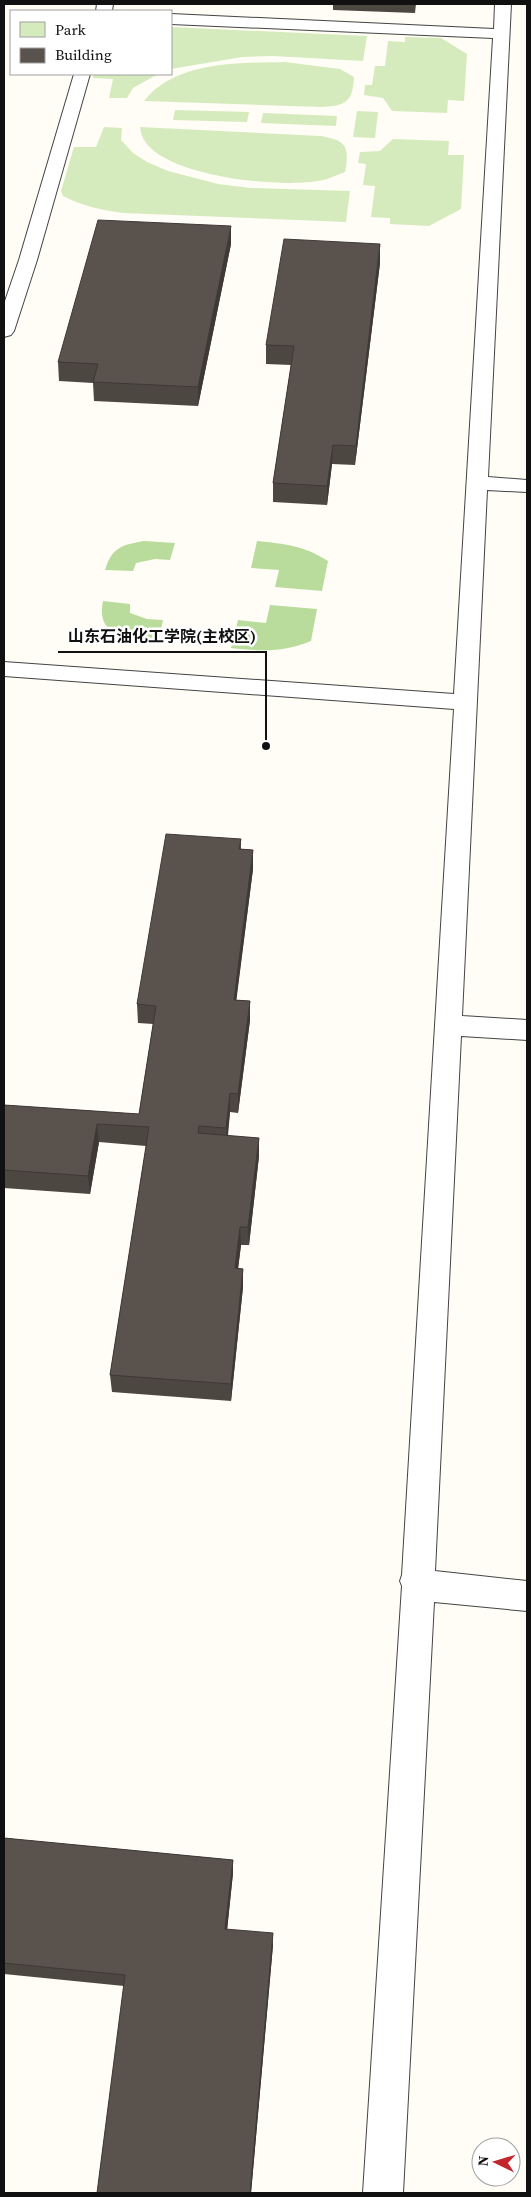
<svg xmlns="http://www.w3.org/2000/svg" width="531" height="2197" font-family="'Source Serif 4','Noto Sans SC',serif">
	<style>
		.green { fill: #d5ebbd }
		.forest { fill: #b9dc9c }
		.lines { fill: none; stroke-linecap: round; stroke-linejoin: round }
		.service-casing { stroke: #444; stroke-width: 2 }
		.service { fill: #fff; fill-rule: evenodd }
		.wall { fill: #4d4742 }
		.shaded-wall { fill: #3f3936 }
		.building { fill: #5a524d; stroke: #3f3936 }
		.leader { fill: none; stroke: #111; stroke-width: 2 }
		.callout-dot { fill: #111; stroke: #fff; stroke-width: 2 }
		.callout-label { font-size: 16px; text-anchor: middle; font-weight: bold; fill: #111; stroke: #fff; stroke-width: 5; stroke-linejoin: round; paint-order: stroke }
	</style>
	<rect width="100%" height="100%" fill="#fffdf5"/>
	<path class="green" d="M171 27 367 36 363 61 273 56 242 57 171 69Z
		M405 37 441 38 467 54 464 101 448 100 447 113 392 111 383 98 364 95 365 85H372L375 66H385L388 41 405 42Z
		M285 62 340 69 354 77C353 102 345 106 321 107L144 101C176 61 238 63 285 62Z
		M94 74H158L133 88 127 98H109L113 79 93 78Z
		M175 110 249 112 247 122 173 120Z
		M357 111 378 112 375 138 353 137Z
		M263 113 337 116 336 126 261 123Z
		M104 127 122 128 121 140 133 153 147 162 168 171 218 184 250 188 350 191 346 222 123 213C101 210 83 206 63 196L61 191 74 147H96Z
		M140 127 320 136C346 140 350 146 345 172 339 174 333 177 327 179 290 190 162 178 143 138 141 135 141 131 140 127Z
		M393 139 449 141 448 155H464L461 209 429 226 390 224V218L371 217 375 186 363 185 366 164 358 163 360 152 380 151Z"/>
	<path class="forest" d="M144 541 175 543 170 560 155 559 136 563 133 571 105 570C112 547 122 545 144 541Z
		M257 541C285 544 303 545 328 561L322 591 275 587 279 570 251 568Z
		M103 601 130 604V613L147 619 163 620 159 639C132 637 95 640 103 601Z
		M270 605 317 609 311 641C281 653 262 651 231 648L238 620 266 623Z"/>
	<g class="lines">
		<defs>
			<path id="service" d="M97 4H113L112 11H96Z
				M495 4H511L488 477 527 480V492L487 490 462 1016 527 1020V1040L461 1036 435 1571 527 1581V1611L434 1602 403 2193H363L402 1586 400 1581 402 1575 454 709 4 676V662L454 694 493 38 171 24V14L494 29Z
				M74 74H90L37 260 14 331 11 335 4 337V304L19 260Z"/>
		</defs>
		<use href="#service" class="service-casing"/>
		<use href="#service" class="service"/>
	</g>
	<path class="wall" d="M333 4H416L415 13 333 10Z
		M231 244 198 406 94 401 93 383 59 381 58 362Z
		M380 244V263L355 465 332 464 327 505 273 502V483L291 365 266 364V345Z
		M241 839V849L253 850V869L236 1000 250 1001V1020L238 1113 230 1112 228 1136 259 1138V1156L249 1245H241L238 1268 243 1269V1287L231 1401 112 1392 110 1375 146 1146 99 1142 90 1194 4 1188V1105L139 1114 153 1024 138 1023 137 1004Z
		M4 1838 233 1860V1873L227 1929 273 1945 251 2193H97L124 1986 4 1974Z"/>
	<path class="shaded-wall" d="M231 226V244L198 406V387Z
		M380 244V263L355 465 356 446Z
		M333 445 332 464 327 505V486Z
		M253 850V869L234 1019V1000Z
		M250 1001V1020L238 1113V1094Z
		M230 1093V1112L226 1147V1128Z
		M97 1124 99 1142 90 1194 88 1176Z
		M259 1138V1156L249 1245 248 1227Z
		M240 1227 241 1245 236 1286 235 1268Z
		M243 1269V1287L231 1401V1384Z
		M233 1860V1873L226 1941 225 1929Z
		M273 1933V1945L251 2193H250Z"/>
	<path class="building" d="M98 220 231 226 198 387 93 382 98 364 58 362Z
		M284 239 380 244 356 446 333 445 327 486 273 483 294 346 266 345Z
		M166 834 241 839 239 849 253 850 234 1000 250 1001 238 1094 230 1093 226 1128 199 1126 198 1133 259 1138 248 1227H240L235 1268 243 1269 231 1384 110 1375 149 1127 97 1124 88 1176 4 1170V1105L139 1114 156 1006 137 1004Z
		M4 1838 233 1860 225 1929 273 1933 250 2193H97L125 1975 4 1963Z"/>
	<path class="leader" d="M266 746L266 652H58"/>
	<circle class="callout-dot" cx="266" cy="746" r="5"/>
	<g class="callout-label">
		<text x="162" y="642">山东石油化工学院(主校区)</text>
	</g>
	<rect width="531" height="2197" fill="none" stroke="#111111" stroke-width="10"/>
	<rect x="10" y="10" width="162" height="65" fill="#ffffff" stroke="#a0a0a0"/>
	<rect x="20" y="22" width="25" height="15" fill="#d5ebbd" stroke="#a0a0a0"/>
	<text x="55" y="35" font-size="15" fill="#111111">Park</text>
	<rect x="20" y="48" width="25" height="15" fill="#5a524d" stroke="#a0a0a0"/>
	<text x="55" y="60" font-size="15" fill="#111111">Building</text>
	<g transform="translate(496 2162) rotate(275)"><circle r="24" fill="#ffffff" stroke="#a0a0a0"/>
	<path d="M0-4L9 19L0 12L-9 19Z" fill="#c4262e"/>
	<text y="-8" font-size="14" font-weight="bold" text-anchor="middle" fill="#111111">N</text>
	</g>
</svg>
